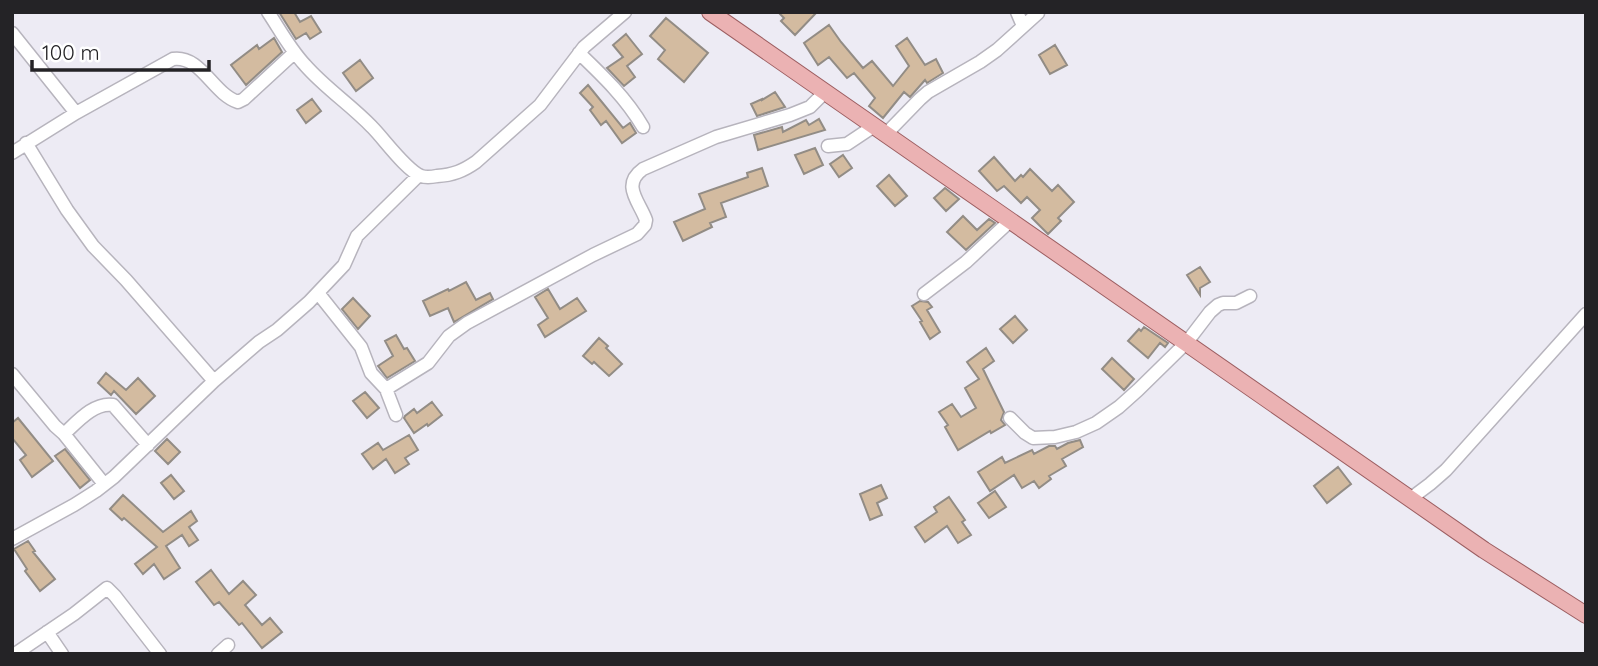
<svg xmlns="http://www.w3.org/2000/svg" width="1598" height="666" font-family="Quicksand,sans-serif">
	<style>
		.building { fill: #d3bba0; stroke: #928c85; stroke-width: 2 }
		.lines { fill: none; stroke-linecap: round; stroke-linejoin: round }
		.minor-casing { stroke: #b7b4bd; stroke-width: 15 }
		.major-casing { stroke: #9c5e61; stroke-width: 18 }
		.minor { stroke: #fff; stroke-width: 12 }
		.major { stroke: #ebb2b3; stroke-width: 16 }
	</style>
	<rect width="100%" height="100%" fill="#edebf4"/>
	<path class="building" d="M279 12H294L300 22 311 16 321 32 310 39 306 33 296 39Z
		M778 12H817L795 35 781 21 784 18Z
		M666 18 708 53 684 82 658 59 665 50 650 36Z
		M829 25 841 42 863 68 872 61 893 86 909 66 896 46 907 38 925 65 936 59 943 73 927 83 925 80 910 97 904 92 883 118 869 106 875 98 854 73 847 78 829 57 818 65 804 43Z
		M626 34 642 54 627 66 635 77 624 86 607 68 623 57 613 45Z
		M274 38 282 52 246 85 231 65 257 45 259 49Z
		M1055 45 1067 65 1050 74 1039 55Z
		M360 60 373 78 356 91 343 73Z
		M588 85 623 128 630 123 636 133 622 143 606 121 601 125 590 110 593 107 580 93Z
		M775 92 785 107 757 116 751 104 762 99V100Z
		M312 99 321 111 306 123 297 110Z
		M819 119 825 130 758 150 754 135 782 127 783 132 806 120 809 125Z
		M815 148 823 165 804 174 795 155Z
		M843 155 852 168 839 177 830 164Z
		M994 157 1015 181 1021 175 1023 177 1030 169 1052 191 1058 185 1074 202 1058 218 1061 221 1048 234 1032 218 1040 210 1027 197 1021 203 1004 186 997 191 979 171Z
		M762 168 768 186 721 203 726 217 710 223 712 227 683 241 674 222 705 209 699 194 748 177 747 173Z
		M889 175 907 196 895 206 877 186Z
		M945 188 959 199 946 211 934 198Z
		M963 216 977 230 989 219 995 223 966 250 947 232Z
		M1200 267 1210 282 1200 288V295L1187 275Z
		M466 282 476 300 490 293 493 299 454 322 448 308 430 316 423 301 448 289 449 291Z
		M548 289 560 309 577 298 586 311 545 337 538 325 548 318 535 297Z
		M353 298 370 316 358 329 342 309Z
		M920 301 928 302 932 307 927 310 940 332 930 339 920 322 922 321 912 306Z
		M1015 316 1027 330 1013 343 1000 329Z
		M1144 327 1168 343 1165 347 1160 343 1148 358 1128 341 1139 329 1141 331Z
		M396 335 404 349 407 348 415 361 387 378 378 366 393 356 385 341Z
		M599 338 608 346 606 348 622 364 609 376 594 362 592 364 583 356Z
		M986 348 994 361 983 369 1004 412 1001 420 1005 425 991 433 990 431 958 450 945 427 948 425 939 412 952 404 961 417 976 408 965 388 979 379 967 362Z
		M1112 358 1134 379 1124 390 1102 369Z
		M106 373 126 390 138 378 155 396 136 414 114 391 111 395 98 383Z
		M365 392 379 408 367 418 353 401Z
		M432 402 442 415 428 426 427 424 414 433 404 418 405 416 414 409 417 413Z
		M18 418 53 461 32 477 20 460 26 455 12 438V423Z
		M409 435 418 450 405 458 409 464 395 473 386 459 373 469 362 454 378 443 383 450Z
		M167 439 180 452 168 464 155 451Z
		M1080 440 1083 447 1062 459 1066 466 1049 476 1051 479 1039 488 1034 481 1022 488 1014 475 990 491 978 472 1002 457 1005 463 1032 450 1034 454 1049 446H1055L1057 449 1068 443Z
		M65 449 90 480 80 488 55 456Z
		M1338 467 1351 484 1327 503 1314 486Z
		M171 475 184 491 174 499 161 483Z
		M881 485 887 498 877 503 882 515 870 520 860 494Z
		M995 491 1006 507 989 518 978 503Z
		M123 495 163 532 191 511 197 521 189 527 198 540 189 546 182 535 166 546 180 568 164 579 154 564 143 574 135 564 157 547 124 518 122 520 110 509Z
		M949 497 965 520 962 522 971 535 958 543 947 526 925 542 915 527 937 512 934 507Z
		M28 541 35 551 33 552 55 579 40 591 25 571 27 569 14 549Z
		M211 570 229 594 243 581 256 595 245 605 262 625 270 618 282 632 262 648 242 623 239 625 219 602 214 605 196 582Z"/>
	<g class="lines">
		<defs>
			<path id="minor" d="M268 12C280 30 290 49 305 65 325 88 351 105 372 127 384 139 406 170 421 176 427 178 432 177 437 176 453 175 463 171 476 162L540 105 584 47 625 12
				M1017 12 1023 26
				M12 33 76 113 173 59C201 55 213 94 238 102L244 99 294 53
				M579 53C603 76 626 98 643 127
				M885 135 920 99 928 92 980 62 997 50 1038 13
				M26 143 67 210 93 246 126 280 214 381
				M828 146 847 144 874 126
				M12 153 76 113
				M318 293 361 347 371 373 386 389 428 363 449 336 467 323 593 255 637 234 645 225 646 220C639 201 621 185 643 169L716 137 790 115 810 107 825 92
				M924 294 966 262 1010 221
				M12 374 55 426 64 434C77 422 94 402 113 405L148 445
				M386 389 396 415
				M1010 418 1025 433 1033 438 1055 437 1076 432 1096 423 1119 407 1138 390 1187 342 1210 312 1218 305 1223 303H1236L1250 296
				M64 434 104 484
				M1410 499 1430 484 1446 470 1586 314
				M12 539 74 505 96 491 114 477 214 381 259 342 277 330 309 302 344 265 357 236 419 175
				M47 632 62 654
				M15 654 74 614 107 588 115 596 160 654
				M218 654 228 645"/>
			<path id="major" d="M710 12 1484 550 1586 615"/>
		</defs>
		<use href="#minor" class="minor-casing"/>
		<use href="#major" class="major-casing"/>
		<use href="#minor" class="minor"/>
		<use href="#major" class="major"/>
	</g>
	<rect width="1598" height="666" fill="none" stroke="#242326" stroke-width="28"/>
	<path d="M32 60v10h177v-10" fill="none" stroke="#242326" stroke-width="3.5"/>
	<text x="42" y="60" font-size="21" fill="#242326" stroke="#ffffff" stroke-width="5" paint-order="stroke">100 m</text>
</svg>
